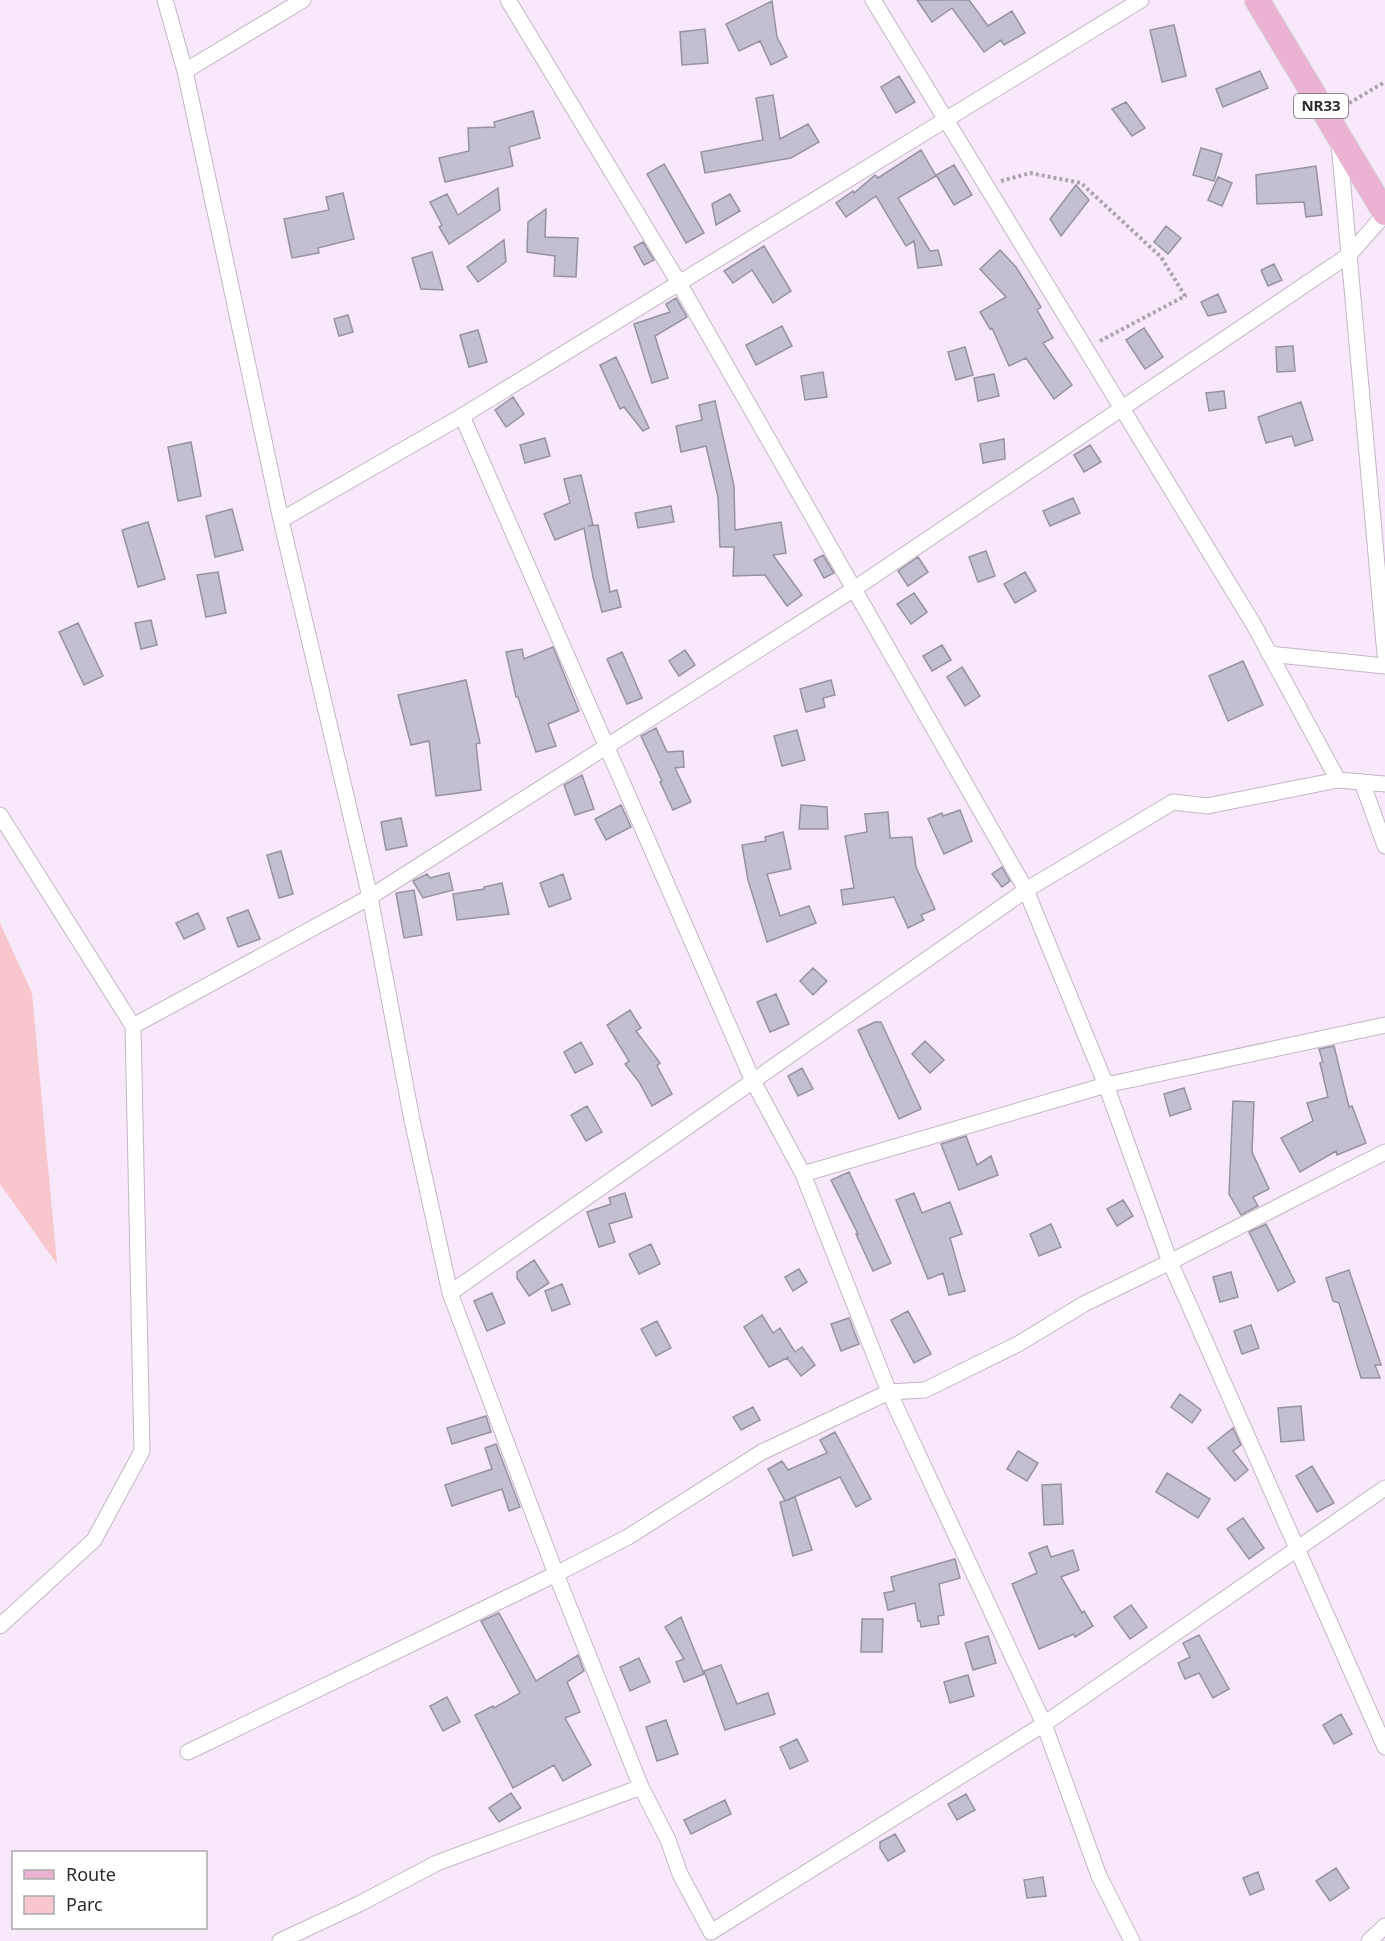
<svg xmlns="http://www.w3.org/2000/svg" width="1385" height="1941" font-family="'Noto Sans',sans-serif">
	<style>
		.green { fill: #f7c7cd }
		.building { fill: #c3bfd1; stroke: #9692a3; stroke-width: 1.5 }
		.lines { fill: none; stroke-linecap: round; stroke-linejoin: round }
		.street-casing { stroke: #c4b6c6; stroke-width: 17 }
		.primary-casing { stroke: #d5d4d6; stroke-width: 26 }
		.path { stroke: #ada3af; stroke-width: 4; stroke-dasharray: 3 3; stroke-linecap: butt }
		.street { stroke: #fff; stroke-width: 15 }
		.primary { stroke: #ebb2d2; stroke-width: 24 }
		.labels { text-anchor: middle; stroke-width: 4.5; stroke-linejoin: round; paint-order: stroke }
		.shield { fill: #fff; stroke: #6d6a6e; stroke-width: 1.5 }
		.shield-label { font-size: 15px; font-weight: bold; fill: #2f2a30 }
	</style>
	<rect width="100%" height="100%" fill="#f7e9f9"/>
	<path class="green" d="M0 923 32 993 57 1264 0 1184Z"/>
	<path class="building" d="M917 0H969L988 26 1012 11 1025 33 1004 45 1001 40 984 52 952 8 932 22Z
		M772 1 777 37 787 57 771 65 760 41 739 51 726 24Z
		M1174 25 1186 76 1162 82 1150 30Z
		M705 29 708 63 682 65 680 32Z
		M1260 71 1268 88 1223 107 1216 89Z
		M899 76 915 102 896 113 881 87Z
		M773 95 780 139 808 124 819 142 791 158 705 173 701 152 763 140 756 98Z
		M1126 102 1145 128 1132 136 1112 109Z
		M533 111 540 138 509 147 513 166 445 182 439 158 469 151 468 128 495 127 494 122Z
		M1201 148 1222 154 1214 181 1193 175Z
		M921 150 936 176 898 198 930 251 938 250 942 265 918 268 914 241 906 246 876 196 846 217 836 203 853 191 854 193 875 175 878 178Z
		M664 164 704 233 686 243 647 174Z
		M954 165 972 195 954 205 936 175Z
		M1316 166 1322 215 1306 217 1304 202 1257 204 1256 175Z
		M1218 177 1232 183 1222 206 1208 200Z
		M1076 185 1089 200 1061 236 1050 219Z
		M498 188 500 210 449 244 439 227 442 225 430 202 447 194 458 215Z
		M343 193 354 239 318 248 319 253 292 258 284 219 329 210 326 197Z
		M730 194 740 211 716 225 712 204Z
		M546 209 545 237 578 238 576 277 554 276 555 256 527 252 528 222Z
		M1166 226 1181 238 1168 254 1154 242Z
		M504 240 506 262 478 282 467 267Z
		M643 242 654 260 644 265 634 247Z
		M764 246 791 291 773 303 752 270 733 283 724 271Z
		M1000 250 1016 267 1041 307 1037 310 1053 338 1043 343 1072 385 1054 399 1026 358 1009 366 992 328 990 329 980 312 1006 297 980 269Z
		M432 252 443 290 421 289 412 258Z
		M1274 264 1282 280 1268 286 1261 270Z
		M1218 294 1226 312 1208 316 1201 302Z
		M676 298 687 317 655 336 668 378 652 383 634 324 670 312 666 304Z
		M348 315 353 332 339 336 334 319Z
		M782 326 792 346 756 365 746 345Z
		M1144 328 1163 357 1145 369 1126 340Z
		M478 330 487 362 469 367 460 335Z
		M1293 346 1295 371 1277 372 1276 347Z
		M965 347 973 375 956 380 948 352Z
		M616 357 649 428 643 431 624 407 620 409 600 365Z
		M823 372 827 397 805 400 801 376Z
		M994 374 999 396 978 401 974 378Z
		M1224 391 1226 408 1209 411 1206 393Z
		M513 397 524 414 506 427 495 410Z
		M715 401 734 486 735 530 781 522 786 553 773 555 802 595 787 606 765 575 733 576 734 547H720L718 497 706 446 681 452 676 426 702 420 699 405Z
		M1301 402 1313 440 1295 446 1292 436 1266 443 1258 417Z
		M545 438 550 456 525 463 520 445Z
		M1004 439 1005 459 983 463 980 444Z
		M191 442 201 496 178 501 168 447Z
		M1090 445 1101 462 1084 472 1074 455Z
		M581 475 593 525 588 526 598 525 610 592 617 590 621 607 602 612 593 577 584 528 555 540 544 514 570 503 564 479Z
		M1073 498 1080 513 1050 526 1043 511Z
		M671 506 674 522 638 528 635 513Z
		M232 509 243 550 215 557 206 516Z
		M148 522 165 579 138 587 122 530Z
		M986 551 995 576 978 582 969 557Z
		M823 555 834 573 824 578 814 560Z
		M918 557 928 572 908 586 898 571Z
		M218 572 226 613 206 617 197 575Z
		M1025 572 1036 591 1015 603 1004 584Z
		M914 593 927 612 911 624 897 604Z
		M151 620 157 645 141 649 135 623Z
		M78 623 103 676 84 685 59 632Z
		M942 645 951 660 932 671 923 656Z
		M553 647 579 711 548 724 556 746 536 752 518 697H516L506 652 522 649 524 659Z
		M685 650 695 665 679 676 669 661Z
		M622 652 642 698 627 704 607 659Z
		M1243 661 1263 705 1228 721 1209 676Z
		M962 667 980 696 965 706 947 677Z
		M466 680 480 743 476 744 481 790 436 796 429 741 411 745 398 695Z
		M831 680 835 695 823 698 825 707 806 712 800 689Z
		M656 728 667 752 683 751 684 767 675 768 691 802 673 810 660 782 662 781 641 736Z
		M797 730 805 760 782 766 774 736Z
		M582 775 594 809 575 815 564 785Z
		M621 805 631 827 606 840 595 819Z
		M801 805 827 807 828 829H799Z
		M960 810 972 841 944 854 928 819 942 813 943 816Z
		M888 812 890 838 912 837 916 867 935 909 921 915 924 920 908 928 894 897 843 905 841 890 854 888 845 836 867 832 865 814Z
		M401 818 407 846 386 850 381 822Z
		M783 832 791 869 767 874 780 916 809 906 816 923 767 942 748 880 742 845 766 841 765 837Z
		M281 851 293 894 279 898 267 855Z
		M1002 867 1010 881 1002 887 992 874Z
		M449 873 453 890 423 898 413 881 427 874 430 878Z
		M563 874 571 899 549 907 540 883Z
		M502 883 509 914 457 920 453 894 484 889V887Z
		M414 890 422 935 404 938 396 893Z
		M248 910 260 939 238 947 227 918Z
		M198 913 205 929 184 939 176 923Z
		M813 968 827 981 813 995 800 981Z
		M776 994 789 1024 770 1032 757 1002Z
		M630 1010 641 1028 636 1031 660 1063 657 1066 672 1094 652 1106 639 1082 625 1064 629 1061 607 1025Z
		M875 1022H881L921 1109 899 1119 858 1030Z
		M925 1041 944 1060 930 1073 912 1054Z
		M581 1042 593 1064 575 1073 564 1052Z
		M1334 1046 1349 1107 1352 1106 1366 1143 1337 1155 1336 1151 1300 1172 1281 1138 1313 1121 1307 1103 1328 1097 1320 1063 1323 1062 1319 1049Z
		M802 1068 813 1089 798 1096 788 1076Z
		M1184 1088 1191 1109 1170 1116 1164 1094Z
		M1233 1101 1254 1102 1252 1152 1269 1189 1253 1197 1258 1206 1241 1215 1229 1194Z
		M587 1106 602 1132 586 1141 571 1115Z
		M966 1136 977 1165 991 1156 998 1175 959 1190 941 1144Z
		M849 1172 891 1263 873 1271 856 1234H858L831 1180Z
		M625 1193 632 1217 609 1224 615 1242 599 1247 587 1212 611 1204 609 1198Z
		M914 1193 922 1213 950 1202 962 1234 950 1238 965 1291 949 1295 943 1273 928 1279 896 1200Z
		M1123 1200 1133 1216 1117 1226 1107 1209Z
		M1051 1224 1061 1247 1039 1256 1030 1234Z
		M1266 1224 1295 1282 1278 1291 1249 1232Z
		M651 1244 660 1264 639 1274 629 1254Z
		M534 1260 549 1283 529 1296 517 1278V1272Z
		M799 1269 807 1282 793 1291 785 1277Z
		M1349 1270 1381 1365H1375L1380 1378H1361L1339 1303 1333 1301 1326 1278Z
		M1231 1272 1238 1297 1220 1302 1213 1277Z
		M562 1284 570 1304 552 1311 545 1291Z
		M492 1293 505 1323 487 1331 474 1301Z
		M908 1311 931 1354 914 1363 891 1320Z
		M762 1315 773 1333 780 1328 795 1352 802 1347 815 1365 801 1376 787 1358 789 1357 769 1367 744 1327Z
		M849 1318 859 1344 841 1351 831 1324Z
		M657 1321 671 1348 656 1356 641 1329Z
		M1251 1325 1259 1348 1242 1354 1234 1331Z
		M1180 1394 1201 1410 1192 1423 1171 1407Z
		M1301 1406 1304 1440 1281 1442 1278 1408Z
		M753 1407 760 1420 741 1430 733 1417Z
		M486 1416 491 1432 452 1444 447 1428Z
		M1233 1428 1241 1445 1233 1451 1248 1470 1235 1481 1208 1448Z
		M835 1432 871 1499 856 1507 840 1477 785 1501 795 1497 812 1550 793 1556 780 1502 785 1501 768 1469 782 1461 788 1470 827 1453 820 1440Z
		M496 1444 520 1507 509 1511 502 1489 452 1506 445 1485 492 1469 485 1448Z
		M1018 1451 1038 1463 1027 1481 1007 1469Z
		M1312 1466 1334 1503 1317 1512 1296 1476Z
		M1167 1473 1210 1499 1198 1518 1156 1492Z
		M1061 1484 1063 1524 1044 1525 1042 1485Z
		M1243 1518 1264 1548 1249 1559 1227 1529Z
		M1047 1546 1051 1557 1073 1550 1079 1570 1061 1577 1082 1613 1084 1611 1093 1626 1075 1637 1074 1634 1039 1649 1012 1584 1037 1573 1029 1553Z
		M955 1559 960 1578 939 1584 944 1615 938 1616 939 1624 921 1627 920 1621H918L915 1603 888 1610 884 1593 894 1591 891 1577Z
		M1131 1605 1147 1627 1130 1639 1114 1617Z
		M499 1613 536 1681 578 1655 584 1671 567 1682 580 1712 565 1718 591 1765 563 1781 554 1765 513 1788 475 1715 493 1706 494 1708 520 1693 481 1621Z
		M681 1617 704 1674 684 1682 676 1662 684 1659 665 1627Z
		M862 1619H883L882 1652H861Z
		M1199 1635 1229 1689 1213 1698 1199 1673 1185 1679 1178 1663 1190 1657 1183 1643Z
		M988 1636 996 1663 973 1670 965 1643Z
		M639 1658 650 1682 630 1691 620 1667Z
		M721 1665 737 1704 768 1693 775 1714 725 1730 704 1671Z
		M968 1675 974 1696 950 1703 944 1682Z
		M447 1697 460 1722 443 1731 430 1706Z
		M1341 1714 1352 1734 1334 1744 1323 1725Z
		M666 1720 678 1754 657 1761 646 1727Z
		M797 1739 808 1761 790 1769 780 1747Z
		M511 1793 521 1808 499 1822 489 1808Z
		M966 1794 975 1810 957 1820 948 1804Z
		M725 1800 731 1814 691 1834 684 1820Z
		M895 1834 905 1851 888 1861 880 1848V1842Z
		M1336 1868 1349 1888 1330 1901 1316 1881Z
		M1258 1872 1264 1889 1250 1895 1243 1878Z
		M1043 1877 1046 1896 1027 1898 1024 1880Z"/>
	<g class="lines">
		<defs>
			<path id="street" d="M165 0 185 71 281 520 370 897 412 1120 450 1293 556 1574 641 1787 668 1840 680 1874 711 1932 1044 1724 1385 1488
				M508 0 679 283 1026 890 1106 1085 1170 1262 1385 1747
				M873 0 1254 625 1338 780
				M185 71 303 0
				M1339 143 1385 654
				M462 416 753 1081 803 1174 889 1392 1044 1724 1099 1876 1132 1941
				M281 520 462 416 1141 0
				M1269 654 1385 666
				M1362 782 1385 846
				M0 815 133 1026 142 1451 94 1540 0 1626
				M133 1026 370 897 854 589 1349 255 1385 214
				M803 1174 1106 1085 1385 1025
				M450 1293 1026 890 1173 802 1207 806 1338 780 1385 784
				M188 1752 556 1574 628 1537 762 1452 889 1392 925 1390 1018 1344 1084 1304 1170 1262 1385 1152
				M280 1941 359 1904 437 1863 641 1787
				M1369 1941 1385 1926"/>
			<path id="primary" d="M1257 0 1385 213"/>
		</defs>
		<use href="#street" class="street-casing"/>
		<use href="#primary" class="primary-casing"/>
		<path class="path" d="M1344 106 1385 82
			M1001 181 1030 173 1081 183 1161 257 1185 296 1098 342"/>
		<use href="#street" class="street"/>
		<use href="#primary" class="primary"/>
	</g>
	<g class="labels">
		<rect class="shield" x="1294" y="94" width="54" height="24" rx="4.5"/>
		<g class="shield-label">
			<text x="1321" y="111">NR33</text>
		</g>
	</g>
	<rect x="12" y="1851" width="195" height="78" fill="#ffffff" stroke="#acaaac" stroke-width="1.5"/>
	<rect x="24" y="1870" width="30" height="9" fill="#ebb2d2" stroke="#acaaac" stroke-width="1.5"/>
	<text x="66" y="1881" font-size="18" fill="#2f2a30">Route</text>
	<rect x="24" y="1896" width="30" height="18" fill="#f7c7cd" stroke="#acaaac" stroke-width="1.5"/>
	<text x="66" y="1911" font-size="18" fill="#2f2a30">Parc</text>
</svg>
